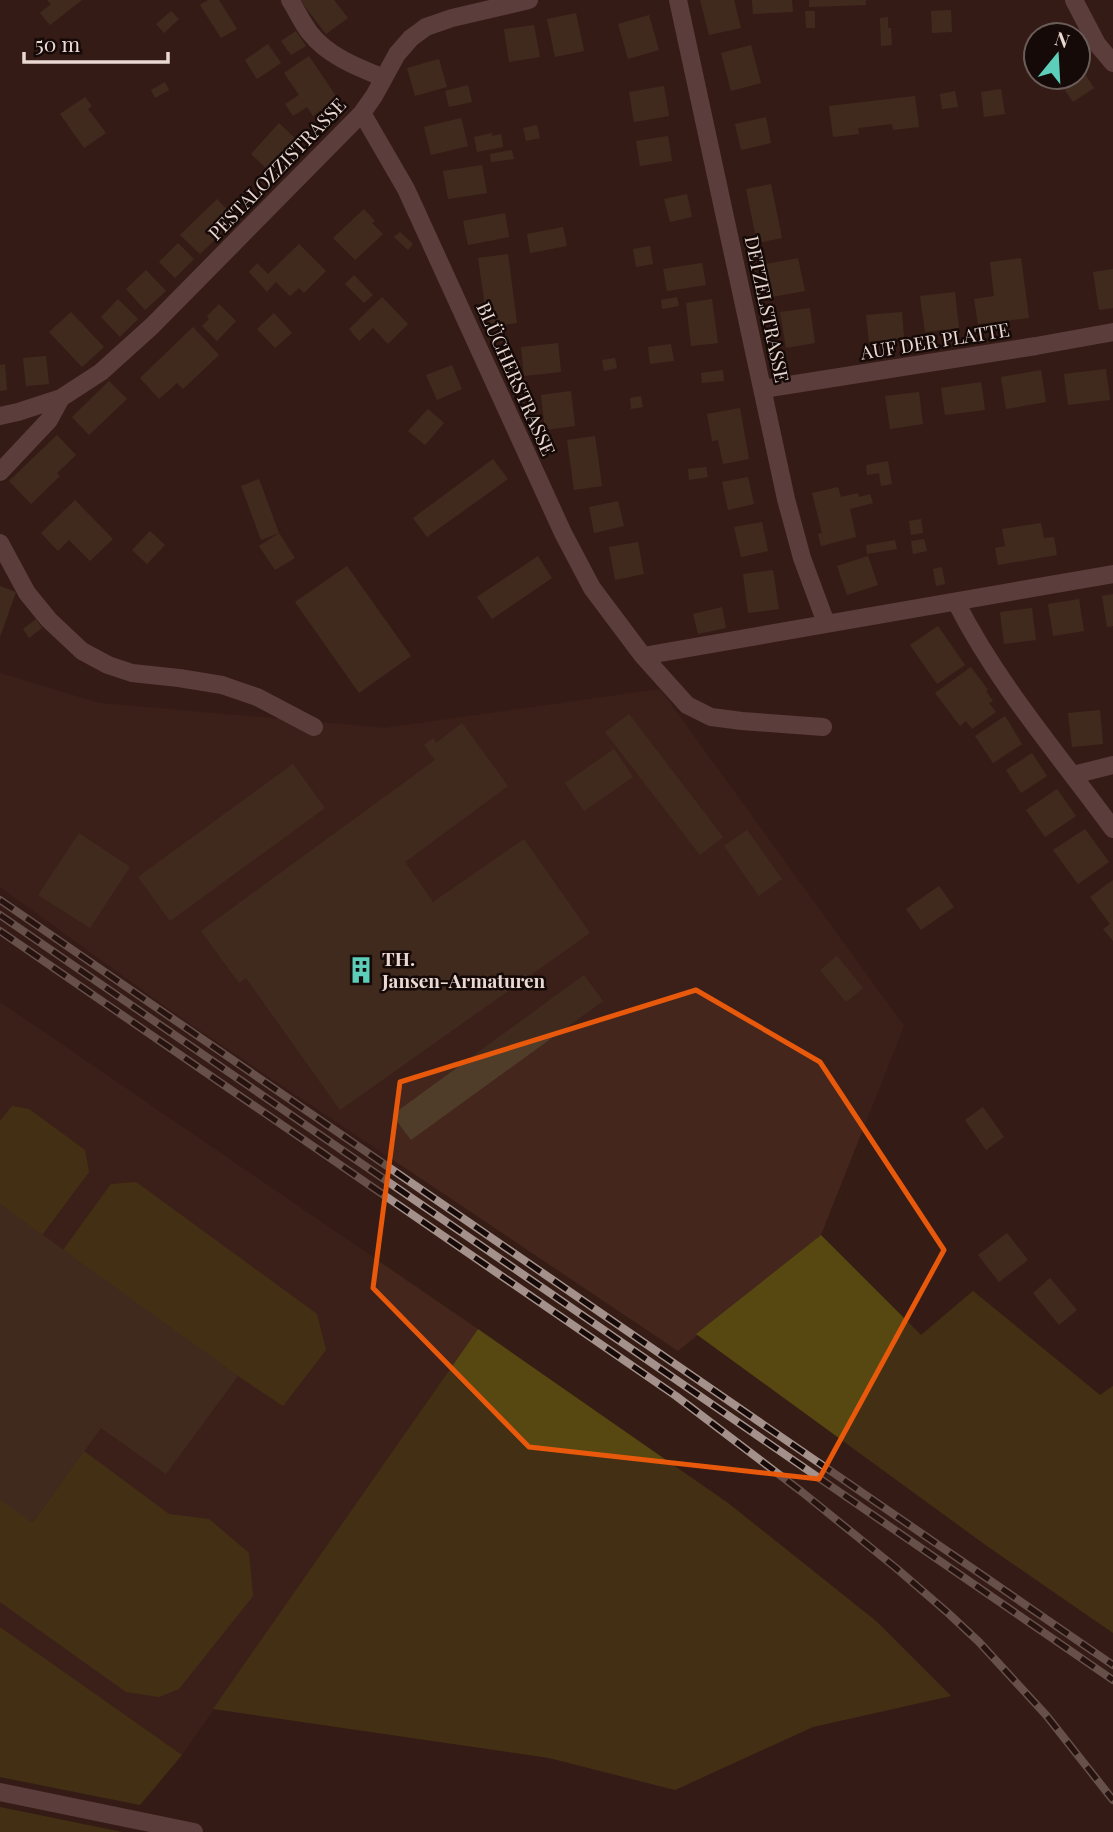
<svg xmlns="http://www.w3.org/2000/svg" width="1113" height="1832" font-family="'Playfair Display',serif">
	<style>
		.built { fill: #44261d }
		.green { fill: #564810 }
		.building { fill: #4f3c29 }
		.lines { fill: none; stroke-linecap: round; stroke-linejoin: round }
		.minor { stroke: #8a666c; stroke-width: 18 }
		.rail-casing { stroke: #a5918b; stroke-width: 8 }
		.rail { stroke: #150a07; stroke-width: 5; stroke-dasharray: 16; stroke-linecap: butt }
		.marked { fill: none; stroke: #e8590c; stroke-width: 5; stroke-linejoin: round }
		.labels { text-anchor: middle; stroke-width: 5; stroke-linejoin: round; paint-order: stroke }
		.street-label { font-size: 19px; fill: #ead8d3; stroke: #150a07 }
		.poi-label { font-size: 19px; font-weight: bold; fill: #ead8d3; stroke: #150a07; text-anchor: start }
	</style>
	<rect width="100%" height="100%" fill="#351c15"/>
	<path class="built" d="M0 673 99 703 385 728 660 689 904 1026 821 1235 678 1351 180 1017 0 887Z
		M0 1002 478 1329 182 1755 0 1627Z"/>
	<path class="green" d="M12 1106 29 1109 85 1150 89 1172 42 1235 0 1204V1121Z
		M136 1182 317 1314 326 1350 283 1406 238 1376 63 1250 111 1184Z
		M821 1235 921 1335 973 1291 1100 1395 1113 1386V1633L987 1546 696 1334Z
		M478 1329 728 1503 876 1621 951 1696 813 1727 675 1790 549 1758 213 1709Z
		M84 1451 169 1514 209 1519 249 1553 253 1596 179 1689 159 1697 126 1692 0 1602V1499L33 1522Z
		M0 1627 182 1755 140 1805 0 1777Z
		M0 1807 122 1832H0Z"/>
	<path class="building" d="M47 0H82L50 25 40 13 51 4Z
		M208 0H219L237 29 221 38 200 5Z
		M300 0H334L348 18 326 34Z
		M700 0H734L741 28 709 35Z
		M752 0H792L793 12 753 14Z
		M809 0H866V5L809 7Z
		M951 10 952 32 932 33 931 11Z
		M171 11 179 19 164 33 156 24Z
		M805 11H815V28H806Z
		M576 13 584 51 555 57 547 19Z
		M649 15 659 50 628 59 618 24Z
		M888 17V28H891L892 45 881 46 880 18Z
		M534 25 540 57 509 62 504 29Z
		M296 31 306 46 291 55 281 41Z
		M268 44 281 63 257 79 245 60Z
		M751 45 761 83 731 91 721 53Z
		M309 56 338 99 313 116 307 107 293 116 285 104 299 95 284 73Z
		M439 59 447 87 415 96 407 68Z
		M1078 63 1094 88 1073 102 1056 77H1078Z
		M165 82 169 90 155 98 151 90Z
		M468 85 472 102 449 107 445 91Z
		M664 86 669 116 634 122 629 92Z
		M1001 89 1005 114 984 117 981 92Z
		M955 91 958 107 942 109 940 94Z
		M915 96 919 127 893 130 892 124 858 128 859 134 833 137 829 106Z
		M85 97 92 106 88 109 106 133 84 148 60 114Z
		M766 117 771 143 741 150 735 124Z
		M461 118 468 146 431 155 424 127Z
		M279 123 301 144 273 175 251 154Z
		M537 125 540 138 526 141 523 128Z
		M492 133V136L501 134 503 147 477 152 474 137Z
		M668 136 672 161 640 166 636 141Z
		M512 150 514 159 491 162 490 154Z
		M482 165 487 193 448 199 443 171Z
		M771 184 782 238 757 243 746 189Z
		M687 194 692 217 670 222 664 199Z
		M217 199 236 219 200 254 180 235Z
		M364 209 375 221 372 223 383 234 355 260 333 238Z
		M505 213 509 237 468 245 463 221Z
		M563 227 567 246 530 253 527 234Z
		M400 232 413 244 408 250 394 237Z
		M178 243 194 259 175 278 159 262Z
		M299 244 326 271 304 293 299 288 290 296 276 282 267 292 249 272 257 263 268 274Z
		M650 246 653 264 636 267 633 249Z
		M508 254 517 323 488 327 478 258Z
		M798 258 805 291 772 297 766 264Z
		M1021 258 1029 318 978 324 974 299 994 296 990 262Z
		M702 263 706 285 667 291 663 269Z
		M1113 269V308L1099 310 1093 272Z
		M146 270 166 291 145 310 126 289Z
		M354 275 373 295 364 303 345 284Z
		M955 292 959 328 925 332 920 296Z
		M382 297 408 324 388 344 373 328 359 341 349 329Z
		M677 297 679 306 662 309 661 300Z
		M118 299 138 319 120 337 101 317Z
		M712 299 718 343 691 346 686 303Z
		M219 304 236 321 217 341 202 326 209 319 207 316Z
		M810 308 815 343 786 348 780 312Z
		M71 312 104 347 82 367 49 332Z
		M902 312 904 338 869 342 866 315Z
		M274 313 292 333 275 348 257 329Z
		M193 327 219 355 183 389 177 383 159 399 140 378Z
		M558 343 561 372 524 376 521 347Z
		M671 344 674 361 650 364 648 347Z
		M46 356 49 384 26 386 23 358Z
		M615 358 617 368 604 371 602 360Z
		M5 364 7 390 0 391V365Z
		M452 365 462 389 437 400 426 375Z
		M1106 369 1110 400 1068 405 1064 374Z
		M723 370 724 381 702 383 701 373Z
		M1041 370 1046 402 1006 409 1001 377Z
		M109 381 127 399 89 435 72 417Z
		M981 382 985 410 945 415 941 388Z
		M571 391 575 426 545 430 541 395Z
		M919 392 923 424 890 429 885 396Z
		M641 396 643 407 631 409 630 398Z
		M740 408 749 459 723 464 718 440 712 441 707 414Z
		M428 409 444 423 425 445 408 431Z
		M57 435 76 455 57 473 60 476 31 504 9 481Z
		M595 436 602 486 574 490 567 440Z
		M493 459 508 479 427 537 413 518Z
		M888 461 892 484 881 486 879 473 867 475 866 465Z
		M706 467 708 477 689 480 688 469Z
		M748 477 754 504 728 510 722 482Z
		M259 479 279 533 261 540 241 486Z
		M838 487 841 497 858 493 859 497 870 494 873 503 850 509 856 537 821 546 818 534 822 533 812 493Z
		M75 500 113 539 90 561 69 540 58 551 41 533Z
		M618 501 624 526 594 533 589 507Z
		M921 519 923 533 911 535 909 521Z
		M762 522 768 551 741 557 734 527Z
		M1041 523 1044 538 1054 537 1057 555 998 565 995 548 1005 546 1002 529Z
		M150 531 165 545 147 564 132 550Z
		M279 533 295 558 275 570 259 546Z
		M924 539 927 551 913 554 911 541Z
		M895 540 897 549 867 554 866 545Z
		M638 542 644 574 615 580 609 547Z
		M538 556 552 578 492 619 477 597Z
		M868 556 878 585 847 595 837 566Z
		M347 566 411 656 359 693 295 602Z
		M942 567 945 584 936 586 933 569Z
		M773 570 779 609 748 613 743 574Z
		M0 586 16 592 0 637Z
		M1113 594V626L1107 627 1102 596Z
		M1079 599 1084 631 1053 636 1048 604Z
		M722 607 726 628 698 634 693 614Z
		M1032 608 1036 640 1004 644 1000 612Z
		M36 619 42 628 29 638 23 629Z
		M938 626 965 665 937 684 910 645Z
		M971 667 988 690 986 691 993 701 989 703 996 712 972 729 966 721 960 726 935 693Z
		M1100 710 1103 744 1072 747 1068 713Z
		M629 714 723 837 700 855 605 732Z
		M1005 716 1022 744 993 763 975 736Z
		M462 723 508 786 405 862 433 902 524 839 590 933 340 1110 246 978 239 983 201 931 435 760 424 745 433 738 436 743Z
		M614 749 633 777 584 811 565 783Z
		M1032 753 1047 776 1021 793 1006 770Z
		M293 764 325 808 170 921 138 877Z
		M1057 789 1076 816 1045 837 1026 810Z
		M1085 829 1109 862 1078 884 1053 850Z
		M747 830 782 879 759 896 724 846Z
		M79 833 130 867 90 928 38 895Z
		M1113 880V941L1103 929 1110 924 1090 897Z
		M939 886 954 907 921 930 906 909Z
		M837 956 863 988 846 1002 820 970Z
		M584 975 603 1001 411 1140 392 1115Z
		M983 1107 1004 1137 986 1150 965 1120Z
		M0 1204 238 1376 166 1474 101 1428 32 1523 0 1499Z
		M1007 1233 1028 1260 999 1282 978 1255Z
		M1050 1278 1077 1310 1059 1325 1033 1293Z"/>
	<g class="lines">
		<path class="minor" d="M290 0C297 11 302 23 310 33 328 56 357 67 384 78
			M678 0 786 499 802 558 826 623
			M1074 0 1097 44 1113 63
			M362 113 406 189 563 533 592 588 643 656 687 705 711 717 742 721 823 727
			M763 389 1036 346 1113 332
			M0 416 18 412 61 398 101 372 152 326 362 113 374 96 397 54 411 38 426 27 452 18 529 0
			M0 472 49 420 61 398
			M0 543 27 593 49 620 82 651 108 665 132 673 179 678 222 685 257 697 314 727
			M956 602C998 685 1059 755 1113 829
			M643 656 1113 574
			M1073 775 1113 765
			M0 1792 194 1832"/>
		<defs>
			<path id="rail" d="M0 900 1113 1665
				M0 915 1113 1680
				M0 931 676 1396 802 1492 896 1568 948 1613 979 1642 1046 1715 1113 1800"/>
		</defs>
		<use href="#rail" class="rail-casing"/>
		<use href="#rail" class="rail"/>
	</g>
	<path d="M0 0H1113V1832H0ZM696 990 820 1062 944 1250 819 1479 529 1447 373 1288 400 1082Z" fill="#351c15" fill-opacity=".55" fill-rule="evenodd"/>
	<path class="marked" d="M696 990 820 1062 944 1250 819 1479 529 1447 373 1288 400 1082Z"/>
	<defs>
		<symbol id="building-bare" viewBox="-9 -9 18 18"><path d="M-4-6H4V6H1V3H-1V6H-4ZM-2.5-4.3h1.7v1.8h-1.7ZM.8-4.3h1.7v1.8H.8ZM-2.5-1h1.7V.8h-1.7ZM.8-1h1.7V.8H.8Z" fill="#5cceba" stroke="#150a07" stroke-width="2.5" paint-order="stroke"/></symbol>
	</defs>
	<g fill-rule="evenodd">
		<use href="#building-bare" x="342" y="951" width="38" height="38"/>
	</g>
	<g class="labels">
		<g class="street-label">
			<text transform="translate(277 169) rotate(-46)" y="7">PESTALOZZISTRASSE</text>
			<text transform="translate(767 309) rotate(78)" y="7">DETZELSTRASSE</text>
			<text transform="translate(935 341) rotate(-9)" y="7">AUF DER PLATTE</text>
			<text transform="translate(516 379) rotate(66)" y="7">BLÜCHERSTRASSE</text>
		</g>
		<g class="poi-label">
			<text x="382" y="966">TH.<tspan x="382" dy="22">Jansen-Armaturen</tspan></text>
		</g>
	</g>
	<g transform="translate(1057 56) rotate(18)"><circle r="33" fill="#150a07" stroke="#6a5c59" stroke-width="2"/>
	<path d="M0-5L12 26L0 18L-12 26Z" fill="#5cceba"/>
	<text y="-10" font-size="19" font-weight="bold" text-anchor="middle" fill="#ead8d3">N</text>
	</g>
	<path d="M24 52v10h144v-10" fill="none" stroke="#ead8d3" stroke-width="3.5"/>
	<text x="35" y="52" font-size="21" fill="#ead8d3" stroke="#150a07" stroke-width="5" paint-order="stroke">50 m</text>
</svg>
